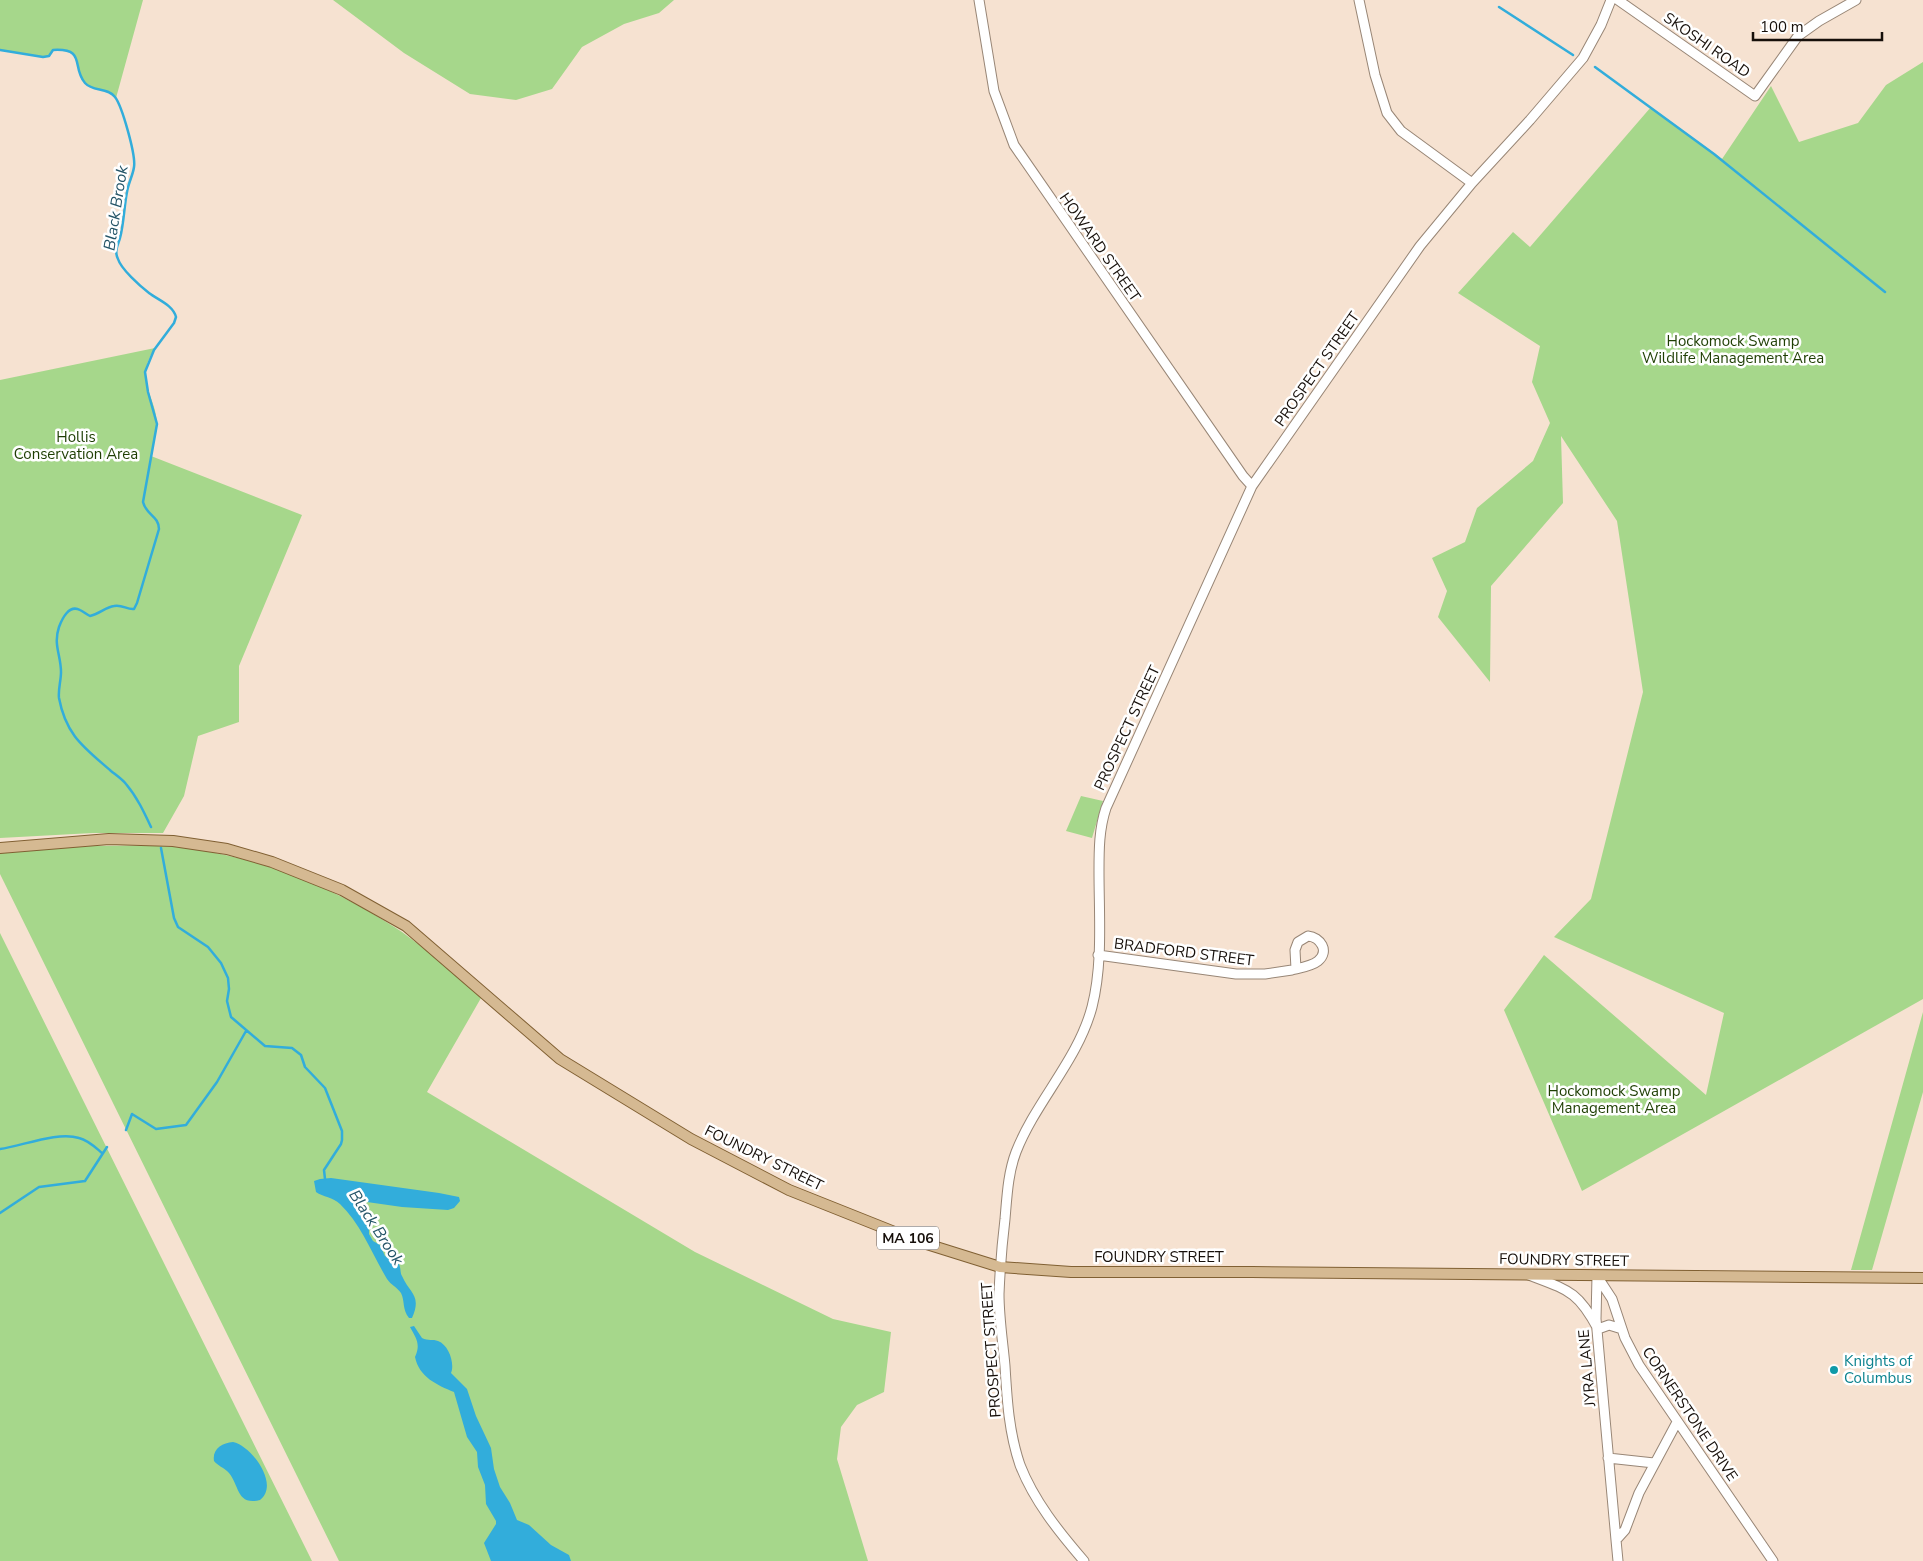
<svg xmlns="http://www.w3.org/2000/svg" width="1923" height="1561" font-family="'Nunito Sans',sans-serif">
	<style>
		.green { fill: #a6d78b }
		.water { fill: #32addb }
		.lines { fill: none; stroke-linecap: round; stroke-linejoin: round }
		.stream { stroke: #32addb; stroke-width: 2.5 }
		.minor-casing { stroke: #988676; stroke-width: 11 }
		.major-casing { stroke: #806033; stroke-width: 12 }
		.minor { stroke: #fff; stroke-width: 9 }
		.major { stroke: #d5b992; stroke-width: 10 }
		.culture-dot { fill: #0f9aa8; stroke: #fff; stroke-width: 2 }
		.labels { text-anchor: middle; stroke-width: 5; stroke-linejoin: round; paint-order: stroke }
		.shield { fill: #fff; stroke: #5c5754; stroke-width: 1 }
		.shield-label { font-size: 14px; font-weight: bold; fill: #160f0a }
		.street-label { font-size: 15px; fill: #160f0a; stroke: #fff }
		.park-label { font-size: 15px; fill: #1e3e03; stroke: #fff }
		.culture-label { font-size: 15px; fill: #0d838f; stroke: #fff; text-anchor: start }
		.water-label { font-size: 16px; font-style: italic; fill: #255568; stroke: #fff }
	</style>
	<rect width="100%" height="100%" fill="#f6e2d1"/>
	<path class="green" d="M0 0H143L116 98C105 87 97 92 87 85 70 73 91 48 53 50L49 56 43 57 0 50Z
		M333 0H674L659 13 624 24 582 47 552 89 516 100 470 94 404 53Z
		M1923 62V999L1582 1191 1504 1010 1544 955 1706 1095 1724 1013 1554 937 1591 899 1643 692 1617 521 1561 436 1563 503 1491 586 1490 682 1438 617 1447 591 1432 558 1465 542 1477 508 1533 461 1550 423 1532 382 1540 346 1458 293 1513 232 1530 247 1651 107 1722 159 1771 86 1799 142 1858 123 1886 85Z
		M155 348C133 382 156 394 157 424 157 435 152 445 151 456L302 515 239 666V722L198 736 184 796 163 833H93L0 838V380Z
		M1081 796 1103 801 1092 838 1066 831Z
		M90 846C124 846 159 844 192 849 266 859 341 891 402 932 430 952 456 975 481 998L427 1092 695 1252 833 1319 891 1332 884 1392 857 1405 841 1427 837 1459 868 1561H339L0 874V852Z
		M0 933 312 1561H0Z
		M1923 1012V1092L1872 1270H1851Z"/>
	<path class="water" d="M331 1178 439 1193 459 1197 460 1201 454 1208 448 1210 402 1207 360 1201 356 1205 359 1213 369 1226V1234L373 1241 380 1245 385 1256 399 1264C401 1268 400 1273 402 1276 410 1294 422 1295 412 1318H409C402 1309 405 1301 401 1293 397 1287 391 1285 387 1279 372 1254 361 1224 340 1204 333 1197 323 1197 316 1192L314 1181 320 1179Z
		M414 1326 422 1338C428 1341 433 1339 438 1341 449 1345 455 1364 451 1373L467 1389 476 1416 491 1448 494 1469 500 1487 510 1503 517 1520 529 1525 551 1545 569 1555 571 1561H491L484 1543 496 1524V1521L486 1504 485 1485 478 1467 477 1452 467 1437 454 1392C437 1385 419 1377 415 1357 421 1344 416 1338 410 1327Z
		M233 1442C252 1446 280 1485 260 1500 235 1506 240 1483 227 1471 223 1467 218 1466 214 1461 212 1449 222 1443 233 1442Z"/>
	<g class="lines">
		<path class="stream" d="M1499 7 1573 55
			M0 50 43 57 49 56 53 50C87 48 71 67 85 83 93 92 107 87 115 97 122 106 136 155 134 167 133 175 128 184 127 192 124 207 124 223 120 238 118 245 114 251 118 259 121 269 140 286 149 293 158 300 173 305 176 317L174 323 154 350 145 372 148 392 157 424 143 502C146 515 159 516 159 529L137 603 134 609C127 610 122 604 114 606 106 607 99 614 90 616 86 614 84 612 80 610 69 604 62 619 59 627 53 645 61 655 61 672 61 681 58 689 59 698 66 736 85 748 111 771 116 775 122 779 126 784 137 797 144 812 151 827
			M1595 67 1714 154 1885 292
			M161 848 174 918 178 927 208 947 221 963 228 978 229 989 227 1001 231 1017 265 1046 292 1048 301 1055 305 1067 325 1088 342 1131V1140L341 1144 324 1170 325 1179
			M126 1130 132 1114 156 1129 186 1125 217 1082 246 1031
			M0 1149C22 1146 58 1131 79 1138 88 1140 95 1147 102 1153
			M0 1213 39 1187 85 1181 107 1147"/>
		<defs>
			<path id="minor" d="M979 0 994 91 1014 145 1243 476 1252 486
				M1359 0 1375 75 1387 113 1401 131 1472 183
				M1618 0 1755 96 1798 36 1819 21 1856 0
				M1098 955 1236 974H1265L1292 970C1300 968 1312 966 1318 961 1330 951 1320 937 1308 936L1298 942 1295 950 1296 969
				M1529 1275C1568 1290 1578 1291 1598 1329L1609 1325 1622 1329
				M1597 1276 1612 1299 1625 1338 1639 1365 1773 1561
				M1597 1276 1596 1319 1616 1540
				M1608 1458 1654 1463
				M1084 1561C1059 1532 1034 1501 1020 1465 1009 1433 1007 1400 1005 1366 1003 1343 999 1318 999 1294 1000 1269 1002 1244 1005 1219 1007 1196 1008 1173 1016 1152 1036 1101 1078 1060 1092 1007 1103 964 1099 916 1099 871 1099 850 1099 829 1106 808L1252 486 1420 246 1472 183 1530 120 1583 58 1601 25 1611 0
				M1618 1561 1616 1540 1625 1530 1639 1493 1677 1422"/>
			<path id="major" d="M0 848 109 839 173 841 227 849 272 862 342 890 406 926 560 1059 691 1139 789 1190 917 1241 1000 1267 1071 1272H1252L1923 1278"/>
		</defs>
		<use href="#minor" class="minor-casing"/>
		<use href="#major" class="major-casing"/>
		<use href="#minor" class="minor"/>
		<use href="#major" class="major"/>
	</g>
	<circle class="culture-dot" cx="1834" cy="1370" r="5"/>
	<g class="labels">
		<rect class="shield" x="877" y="1226.5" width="62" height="23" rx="4"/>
		<g class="shield-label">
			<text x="908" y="1243">MA 106</text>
		</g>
		<g class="street-label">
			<text transform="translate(1707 45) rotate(35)" y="5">SKOSHI ROAD</text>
			<text transform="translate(1100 247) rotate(55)" y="5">HOWARD STREET</text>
			<text transform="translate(1317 369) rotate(-55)" y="5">PROSPECT STREET</text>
			<text transform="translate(1127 728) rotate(-65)" y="5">PROSPECT STREET</text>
			<text transform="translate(1184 952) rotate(7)" y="5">BRADFORD STREET</text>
			<text transform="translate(764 1158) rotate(26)" y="5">FOUNDRY STREET</text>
			<text x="1159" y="1262">FOUNDRY STREET</text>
			<text transform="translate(1564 1260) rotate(1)" y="5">FOUNDRY STREET</text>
			<text transform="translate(991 1350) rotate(-94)" y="5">PROSPECT STREET</text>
			<text transform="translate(1587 1368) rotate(-95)" y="5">JYRA LANE</text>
			<text transform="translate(1690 1414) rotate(56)" y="5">CORNERSTONE DRIVE</text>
		</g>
		<g class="park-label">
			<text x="1733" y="346">Hockomock Swamp<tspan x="1733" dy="17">Wildlife Management Area</tspan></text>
			<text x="76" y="442">Hollis<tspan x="76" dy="17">Conservation Area</tspan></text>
			<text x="1614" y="1096">Hockomock Swamp<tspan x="1614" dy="17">Management Area</tspan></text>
		</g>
		<g class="culture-label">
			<text x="1844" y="1366">Knights of<tspan x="1844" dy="17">Columbus</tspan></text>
		</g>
		<g class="water-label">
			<text transform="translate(115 208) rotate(-81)" y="6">Black Brook</text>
			<text transform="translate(377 1227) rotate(57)" y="6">Black Brook</text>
		</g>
	</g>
	<path d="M1753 32v8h129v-8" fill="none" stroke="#160f0a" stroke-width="2.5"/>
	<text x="1760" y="32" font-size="15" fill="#160f0a" stroke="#ffffff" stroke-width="4" paint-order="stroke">100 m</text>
</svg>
